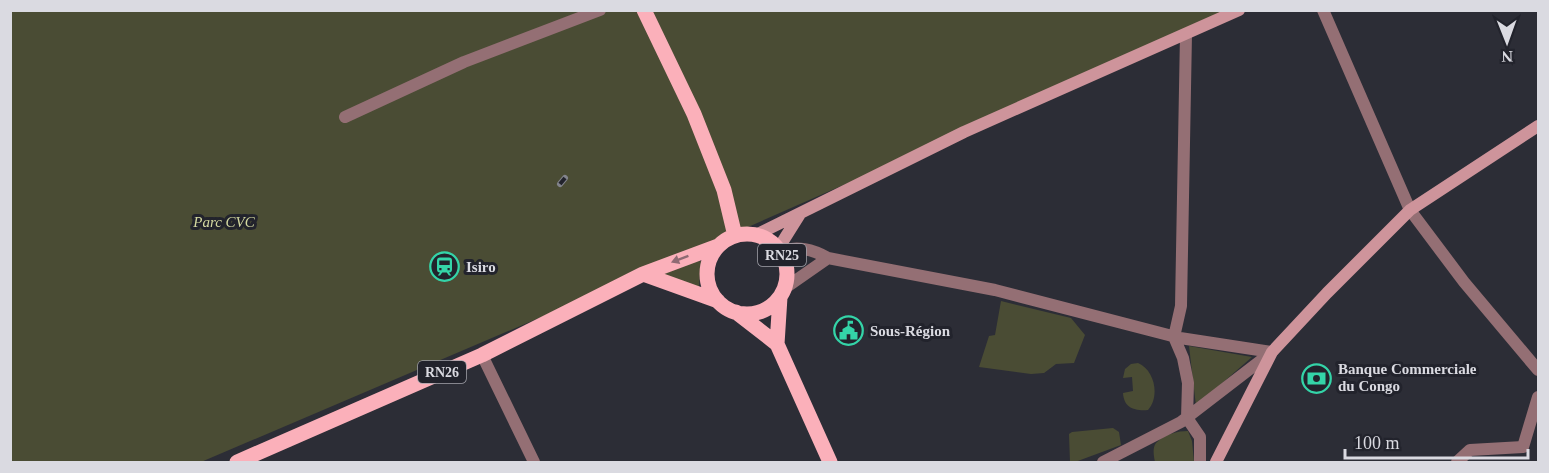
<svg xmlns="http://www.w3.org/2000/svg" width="1549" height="473" font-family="Georgia,serif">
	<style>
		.green { fill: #4a4c34 }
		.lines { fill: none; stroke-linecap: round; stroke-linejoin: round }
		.street { stroke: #946f74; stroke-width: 12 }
		.secondary { stroke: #ce949b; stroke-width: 12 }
		.primary { stroke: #fbb0ba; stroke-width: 15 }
		.rail-casing { stroke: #82838b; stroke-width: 6 }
		.rail { stroke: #22232c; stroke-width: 4; stroke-dasharray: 11; stroke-linecap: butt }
		.oneway { fill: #8e6a73 }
		.labels { text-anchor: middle; stroke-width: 6; stroke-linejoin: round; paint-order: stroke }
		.shield { fill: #22232c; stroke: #a3a3ab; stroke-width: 1.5 }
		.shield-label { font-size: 14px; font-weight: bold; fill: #dadae1 }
		.park-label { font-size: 15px; font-style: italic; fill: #d4d9a0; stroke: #22232c }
		.poi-label { font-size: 15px; font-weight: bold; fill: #dadae1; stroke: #22232c; text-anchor: start }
	</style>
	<rect width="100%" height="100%" fill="#2c2d36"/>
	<path class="green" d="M10 11H1226L973 128 607 289 201 462H11Z
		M701 261 699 287 662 274 689 262Z
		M1001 301 1071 318 1085 335 1074 363 1056 364 1044 373 1031 374 979 367 989 336 995 335Z
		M1189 346 1252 357 1196 406Z
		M1138 363C1155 370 1160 397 1148 410 1134 411 1124 408 1123 393L1133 391 1132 377 1123 378 1125 369 1131 364Z
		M1113 428 1119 432 1121 445 1075 462H1070L1069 434 1072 432Z
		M1188 431 1192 441 1194 462H1155C1154 457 1152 448 1156 443 1164 434 1178 431 1188 431Z"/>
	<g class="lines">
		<path class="street" d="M1323 10 1410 210 1464 282 1538 370
			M1186 34 1181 306 1174 337 1183 358 1188 383 1187 418 1200 437V462
			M345 117 464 62 600 10
			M780 251C798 246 812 249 828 258L995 290 1180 338 1272 352
			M785 288 828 258
			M482 355 534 462
			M1103 462 1181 422 1272 352
			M1457 462 1470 450 1523 447 1538 397"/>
		<path class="secondary" d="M756 235 964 132 1239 10
			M778 249 800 214
			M1216 462 1272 352 1327 293 1410 210 1538 126"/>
		<path class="primary" d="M644 10 694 114 724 190 735 236
			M707 274a40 40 0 1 1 80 0a40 40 0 1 1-80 0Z
			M643 274 718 301
			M736 312 777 344 830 462
			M777 344 780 297
			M237 462 482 355 643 274 718 246"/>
		<defs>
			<path id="rail" d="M560 184 565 178"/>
		</defs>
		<use href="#rail" class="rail-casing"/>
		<use href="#rail" class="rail"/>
	</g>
	<defs><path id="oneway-solid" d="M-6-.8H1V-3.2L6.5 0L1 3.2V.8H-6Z" transform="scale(1.5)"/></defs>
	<use class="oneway" href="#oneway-solid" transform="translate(680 259) rotate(159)"/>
	<defs>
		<symbol id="station-ring" viewBox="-11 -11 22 22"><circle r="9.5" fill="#22232c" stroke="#34d4a8" stroke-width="1.5"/><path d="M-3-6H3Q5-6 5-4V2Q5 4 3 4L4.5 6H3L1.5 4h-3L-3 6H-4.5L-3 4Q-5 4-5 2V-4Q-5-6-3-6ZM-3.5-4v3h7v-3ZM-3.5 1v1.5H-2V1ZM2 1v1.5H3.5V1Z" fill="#34d4a8"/></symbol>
		<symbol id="civic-ring" viewBox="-11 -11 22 22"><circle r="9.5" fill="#22232c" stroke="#34d4a8" stroke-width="1.5"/><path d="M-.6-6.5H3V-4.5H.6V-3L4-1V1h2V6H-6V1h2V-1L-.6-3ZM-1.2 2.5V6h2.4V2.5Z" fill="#34d4a8"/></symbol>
		<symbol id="bank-ring" viewBox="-11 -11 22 22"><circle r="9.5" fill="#22232c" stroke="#34d4a8" stroke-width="1.5"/><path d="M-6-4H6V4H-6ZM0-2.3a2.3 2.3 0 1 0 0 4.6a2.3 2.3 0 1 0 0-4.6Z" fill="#34d4a8"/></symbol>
	</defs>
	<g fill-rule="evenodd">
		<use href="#station-ring" x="428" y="250" width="33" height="33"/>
		<use href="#civic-ring" x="832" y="314" width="33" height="33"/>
		<use href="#bank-ring" x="1300" y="362" width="33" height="33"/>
	</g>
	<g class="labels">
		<g class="shield">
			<rect x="758" y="244" width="48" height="22" rx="4.5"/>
			<rect x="418" y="361" width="48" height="22" rx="4.5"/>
		</g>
		<g class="shield-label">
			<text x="782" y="260">RN25</text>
			<text x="442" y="377">RN26</text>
		</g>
		<g class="park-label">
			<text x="224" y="227">Parc CVC</text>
		</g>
		<g class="poi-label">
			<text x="466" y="272">Isiro</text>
			<text x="870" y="336">Sous-Région</text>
			<text x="1338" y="374">Banque Commerciale<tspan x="1338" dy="17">du Congo</tspan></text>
		</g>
	</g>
	<rect width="1549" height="473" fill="none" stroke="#dadae1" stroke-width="24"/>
	<g transform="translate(1507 42) rotate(179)" stroke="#22232c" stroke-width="4.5" paint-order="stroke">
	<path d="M0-4.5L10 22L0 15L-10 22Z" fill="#dadae1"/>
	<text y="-9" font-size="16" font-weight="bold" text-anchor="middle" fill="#dadae1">N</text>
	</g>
	<path d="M1345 449v9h183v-9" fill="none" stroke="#dadae1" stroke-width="3"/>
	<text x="1354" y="449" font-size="18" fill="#dadae1" stroke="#22232c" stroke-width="4.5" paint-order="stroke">100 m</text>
</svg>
